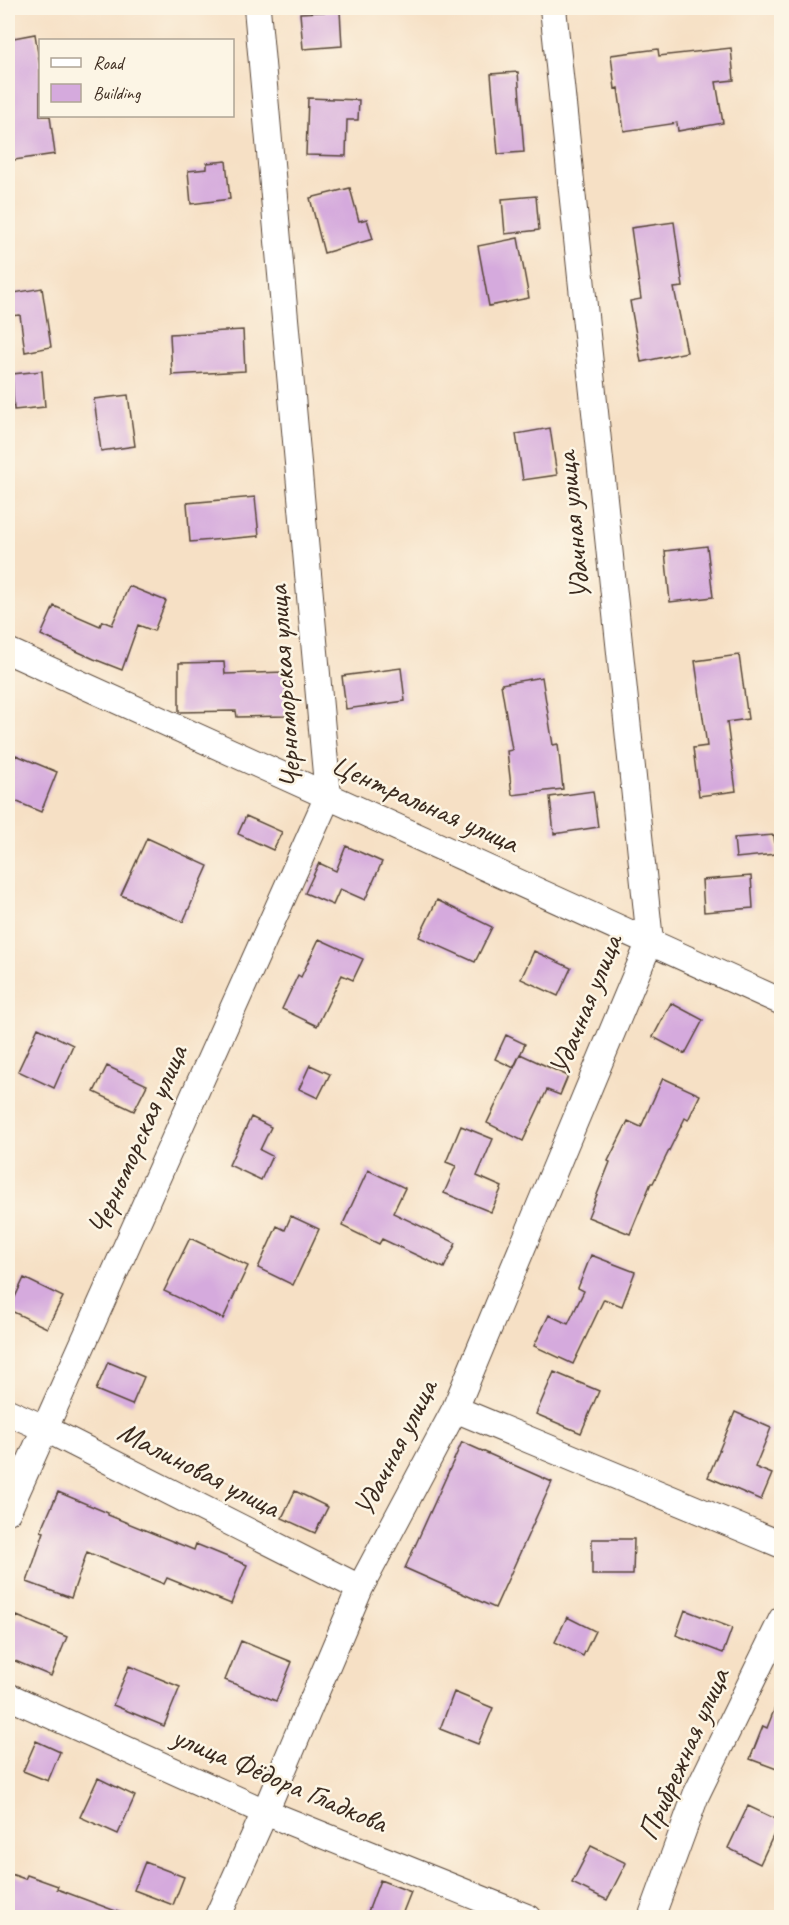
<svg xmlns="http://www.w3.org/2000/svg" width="789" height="1925" font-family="Caveat,sans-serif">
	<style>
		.building { fill: #d5aadd }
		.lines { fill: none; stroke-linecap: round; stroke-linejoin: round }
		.minor-casing { stroke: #574537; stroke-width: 28 }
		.minor { stroke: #fff; stroke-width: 26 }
		.labels { text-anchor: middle; stroke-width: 5; stroke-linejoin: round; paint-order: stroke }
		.street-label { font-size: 30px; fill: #3b2a1e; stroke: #fcf5e5 }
	</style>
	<rect width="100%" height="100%" fill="#fcf5e5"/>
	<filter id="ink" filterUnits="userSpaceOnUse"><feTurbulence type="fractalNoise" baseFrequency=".0167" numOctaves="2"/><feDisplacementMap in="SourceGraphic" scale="12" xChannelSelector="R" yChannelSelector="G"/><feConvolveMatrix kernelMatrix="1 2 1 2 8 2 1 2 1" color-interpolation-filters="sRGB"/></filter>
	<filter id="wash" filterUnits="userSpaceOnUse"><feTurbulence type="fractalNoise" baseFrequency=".008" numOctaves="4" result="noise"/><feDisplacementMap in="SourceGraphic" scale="24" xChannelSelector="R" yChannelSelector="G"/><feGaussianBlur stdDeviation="1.35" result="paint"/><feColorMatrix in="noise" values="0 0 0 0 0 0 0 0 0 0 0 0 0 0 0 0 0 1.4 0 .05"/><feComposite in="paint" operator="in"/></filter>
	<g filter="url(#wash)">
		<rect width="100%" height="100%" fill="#f6e0c5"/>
		<g id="blocks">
			<path class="building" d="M340 11 342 46 303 49 300 13Z
				M35 34 40 66V116H50L55 154 8 161V39Z
				M731 48 734 80 716 82 723 123 678 131 677 123 624 131 618 88 615 89 611 55 658 49 659 56Z
				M518 72 524 152 498 154 491 74Z
				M308 98 359 100 358 120H347L346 156 306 155Z
				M226 161 230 199 191 204 188 171 207 169V163Z
				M350 188 359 221 367 219 373 239 324 253 310 198Z
				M536 196 539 230 505 234 502 199Z
				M674 222 683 287 674 288 687 352 641 362 630 301 641 299 631 228Z
				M518 238 529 298 489 306 478 246Z
				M42 288 51 347 25 352 20 315 9 316 8 294Z
				M243 330 245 371 172 375 170 334Z
				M42 371 45 407 14 410 12 374Z
				M128 395 135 446 101 451 94 399Z
				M550 428 557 475 523 480 516 434Z
				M255 497 259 536 190 542 187 503Z
				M707 546 713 597 670 602 665 551Z
				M129 586 166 601 154 631 138 625 122 670 94 659 41 635 54 606 100 626 102 621 112 625Z
				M739 655 748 719 727 722 736 791 699 796 693 748 707 746 695 661Z
				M224 662 225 674 285 672 287 716 237 717 236 711 179 712V663Z
				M401 668 405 701 346 709 342 676Z
				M542 677 553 745 558 744 563 789 512 795 507 751 512 750 501 684Z
				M16 755 57 772 41 812 8 798V775Z
				M593 791 598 827 554 834 550 797Z
				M246 816 282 832 273 850 238 834Z
				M774 835 776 854 736 858 734 838Z
				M147 838 208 866 183 922 121 895Z
				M346 846 382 862 365 900 340 889 333 905 305 893 319 863 336 871Z
				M751 876 753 908 704 912 702 880Z
				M437 900 492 927 475 962 419 937Z
				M319 939 363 959 353 980 342 975 317 1026 282 1009 298 975 301 977Z
				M534 951 571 968 558 996 521 979Z
				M671 1003 703 1020 685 1054 653 1037Z
				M38 1028 73 1045 54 1088 18 1071Z
				M506 1035 525 1044 514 1068 495 1059Z
				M520 1054 568 1076 560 1095 547 1090 523 1141 487 1123Z
				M310 1065 330 1074 318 1098 299 1089Z
				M107 1066 147 1085 134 1111 94 1092Z
				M663 1078 700 1095 688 1120 685 1118 653 1183H651L630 1234 588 1217 610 1162 608 1161 628 1121 641 1127Z
				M251 1117 271 1127 260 1150 272 1156 261 1180 229 1165Z
				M461 1126 493 1139 477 1176 502 1187 491 1212 444 1193 456 1166 446 1162Z
				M368 1170 405 1188 393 1213 456 1243 444 1268 382 1239 379 1244 342 1226Z
				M291 1216 319 1229 293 1285 258 1268 277 1226 285 1230Z
				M190 1238 248 1266 223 1319 164 1291Z
				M591 1255 635 1272 622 1306 604 1299 573 1364 534 1346 549 1315 568 1324 584 1291 578 1288Z
				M24 1278 63 1297 47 1328 9 1310Z
				M108 1362 144 1377 132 1405 96 1390Z
				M554 1372 599 1391 581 1433 536 1414Z
				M735 1412 771 1428 755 1467 772 1474 761 1500 708 1477Z
				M462 1442 552 1482 495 1608 405 1568Z
				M295 1491 328 1507 315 1533 282 1518Z
				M58 1492 108 1513V1515L194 1550 196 1544 247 1565 231 1604 167 1578 164 1584 87 1552 71 1598 27 1582 44 1532 41 1531Z
				M592 1539H634L633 1575H592Z
				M685 1610 732 1628 723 1653 676 1635Z
				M17 1616 67 1637 51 1676 8 1658V1638Z
				M567 1617 595 1631 583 1656 555 1642Z
				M241 1641 292 1662 276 1701 225 1680Z
				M129 1666 180 1687 164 1726 113 1705Z
				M454 1692 493 1708 478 1744 440 1729Z
				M780 1695H782V1771L750 1759 763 1726 767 1728Z
				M36 1741 60 1752 48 1781 23 1771Z
				M98 1778 135 1796 118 1834 80 1817Z
				M748 1806 780 1821 760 1864 728 1848Z
				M591 1846 626 1863 607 1900 572 1883Z
				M145 1862 184 1877 173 1905 134 1890Z
				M8 1873 25 1879 27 1875 58 1886 57 1889 129 1916V1917H23L8 1912Z
				M380 1880 411 1892 401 1917H366Z"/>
		</g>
	</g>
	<g filter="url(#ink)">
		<use href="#blocks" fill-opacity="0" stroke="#574537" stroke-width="1.5"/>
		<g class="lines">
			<defs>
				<path id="minor" d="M8 651 782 1002
					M455 1409 782 1545
					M8 1412 44 1428 360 1588
					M8 1511 328 796 257 8
					M8 1696 265 1812 529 1918
					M217 1918 265 1812 360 1588 455 1409 650 941 553 8
					M651 1918 696 1795 782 1619"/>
			</defs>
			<use href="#minor" class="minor-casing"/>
			<use href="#minor" class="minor"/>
		</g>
	</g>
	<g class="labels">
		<g class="street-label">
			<text transform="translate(573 526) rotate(-96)" y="10">Удачная улица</text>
			<text transform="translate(284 687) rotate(-94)" y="10">Черноморская улица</text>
			<text transform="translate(425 803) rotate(24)" y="10">Центральная улица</text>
			<text transform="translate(585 1005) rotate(-68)" y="10">Удачная улица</text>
			<text transform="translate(137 1140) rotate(-66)" y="10">Черноморская улица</text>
			<text transform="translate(395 1448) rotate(-63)" y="10">Удачная улица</text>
			<text transform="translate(199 1469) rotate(27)" y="10">Малиновая улица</text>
			<text transform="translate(683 1754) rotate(-66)" y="10">Прибрежная улица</text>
			<text transform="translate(280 1779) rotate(23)" y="10">улица Фёдора Гладкова</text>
		</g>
	</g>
	<rect width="789" height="1925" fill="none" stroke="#fcf5e5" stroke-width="30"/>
	<rect x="39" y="39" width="195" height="78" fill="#fcf5e5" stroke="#afa495" stroke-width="1.5"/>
	<rect x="51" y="58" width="30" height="9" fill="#ffffff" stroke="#afa495" stroke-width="1.5"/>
	<text x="93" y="69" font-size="18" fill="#3b2a1e">Road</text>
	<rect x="51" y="84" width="30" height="18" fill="#d5aadd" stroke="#afa495" stroke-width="1.5"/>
	<text x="93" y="99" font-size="18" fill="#3b2a1e">Building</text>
</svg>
